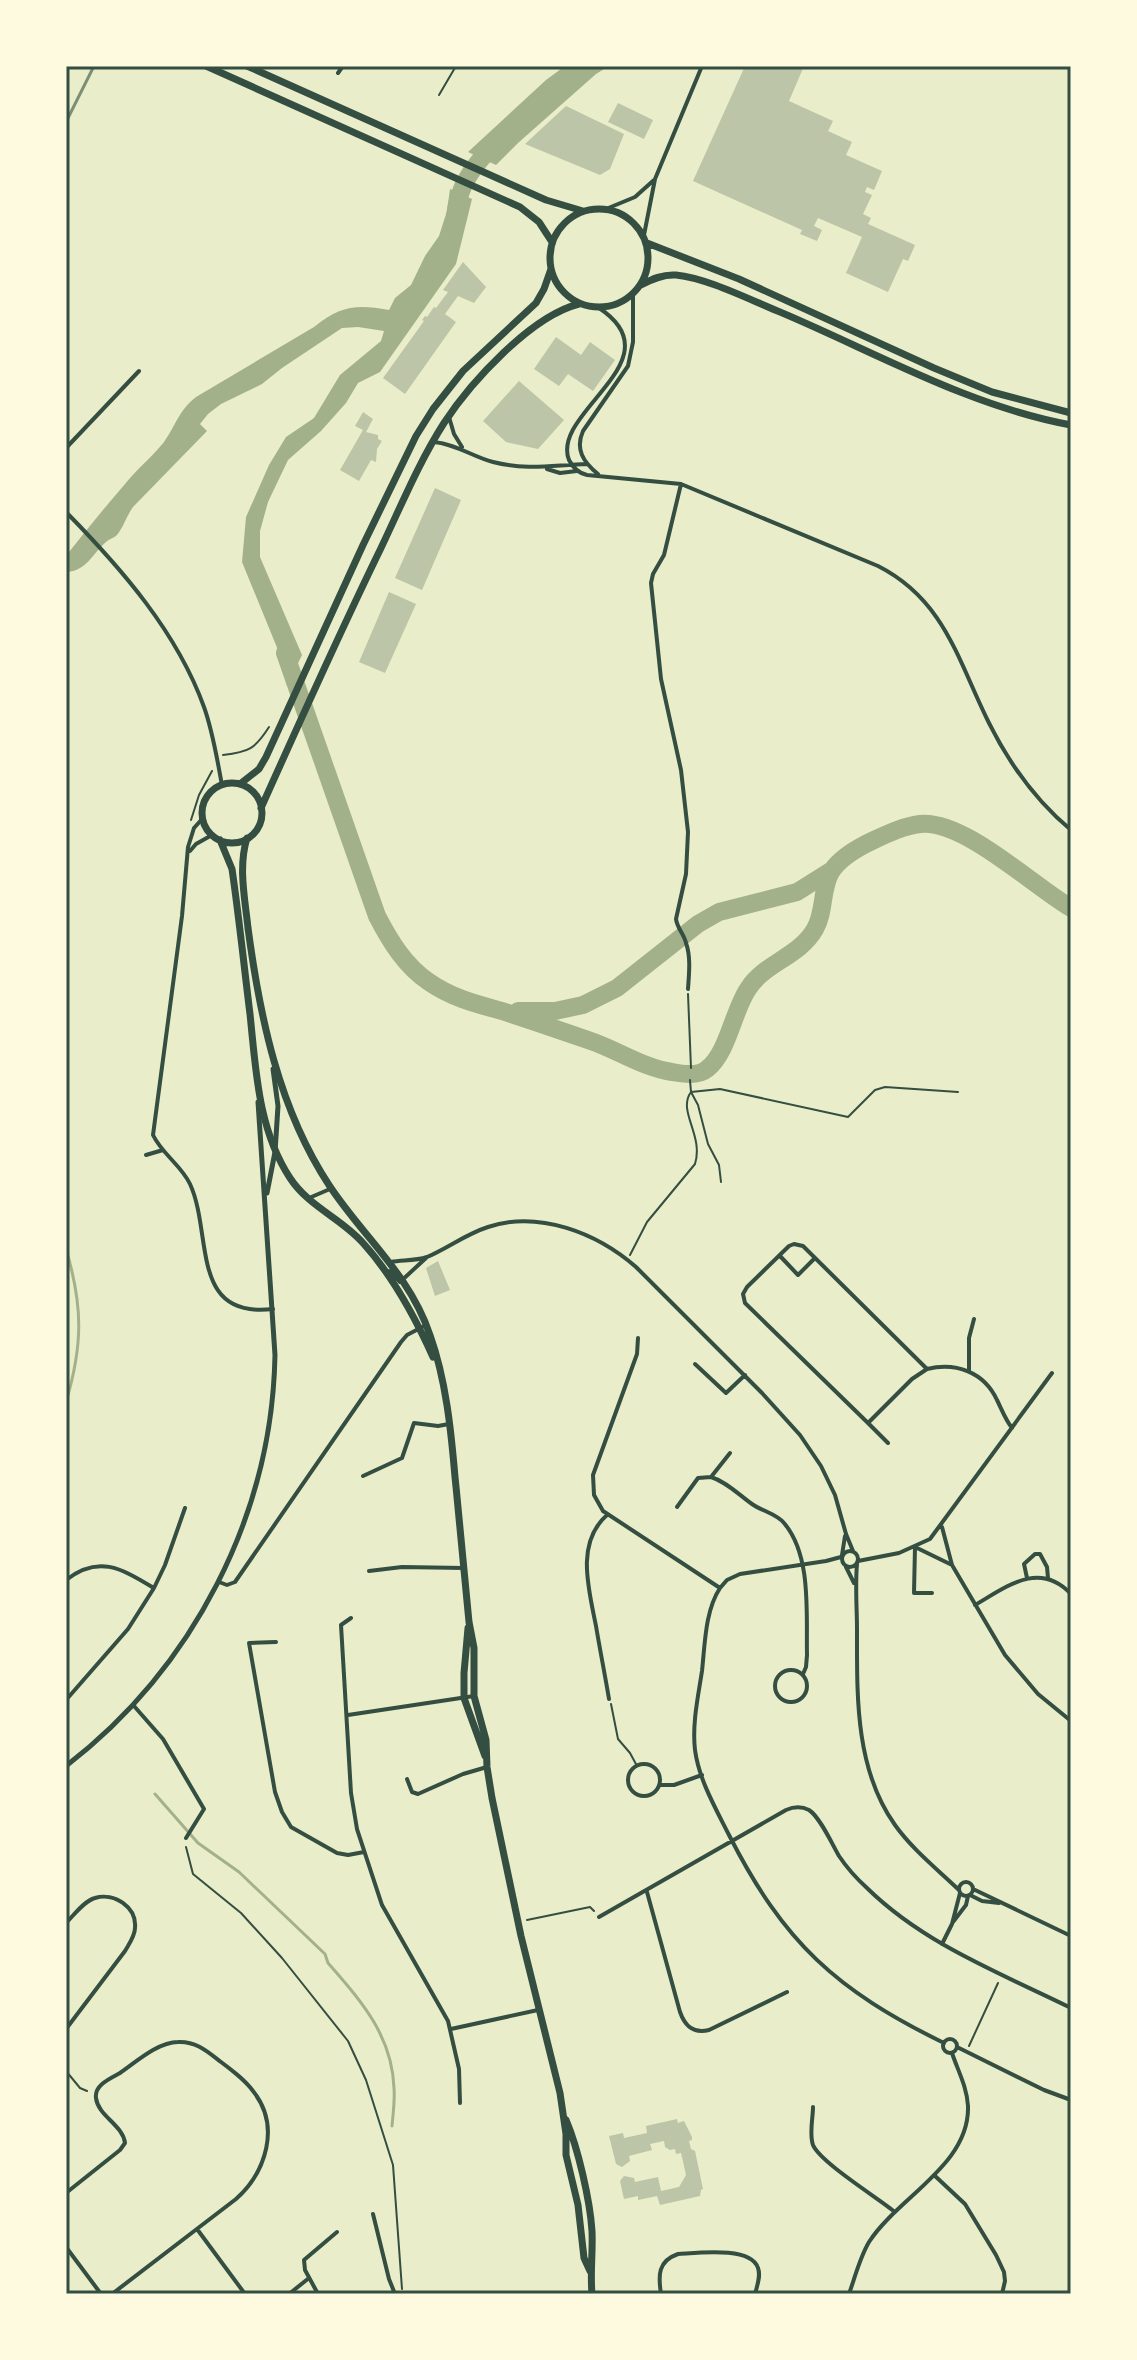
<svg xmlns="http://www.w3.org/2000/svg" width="1137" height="2360" font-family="'Exo 2',sans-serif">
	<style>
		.water { fill: #a3b18a }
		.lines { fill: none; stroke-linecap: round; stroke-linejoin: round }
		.stream { stroke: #a3b18a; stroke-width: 3 }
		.river { stroke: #a3b18a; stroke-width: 18 }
		.building { fill: #bcc5a7 }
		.path { stroke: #344e41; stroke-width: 2 }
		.minor { stroke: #344e41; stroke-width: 4 }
		.tertiary { stroke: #344e41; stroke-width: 5 }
		.primary { stroke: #344e41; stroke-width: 7 }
		.rail { stroke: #7c8e77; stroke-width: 3 }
		.neatline { fill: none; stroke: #344e41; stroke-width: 3 }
	</style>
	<rect width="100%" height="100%" fill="#e9edc9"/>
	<path class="water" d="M565 66H609L596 74 518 143 496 165 468 152 546 80Z
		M450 189 472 199 456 264 380 372 358 383 346 403 321 431 288 460 268 502 260 531V557L302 655 287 686 278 650 242 562 246 517 269 465 286 437 314 418 340 375 381 341 384 331 358 327 342 328 282 368 262 384 221 404 208 414 200 424 207 431 133 507C127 515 123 528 117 535 114 538 109 539 106 542 92 554 87 571 66 572V553L69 552C87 529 106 506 125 484 137 469 152 457 164 442 176 425 179 410 196 397L314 327C340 306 356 304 389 310L395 298 411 285 425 256 439 236 447 211Z"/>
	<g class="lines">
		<path class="stream" d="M66 1249C83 1306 83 1345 66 1402
			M155 1794 198 1843 239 1872 325 1954 328 1963C361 2001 392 2035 394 2088 395 2101 393 2114 392 2126"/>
		<path class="river" d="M455 216C458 187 475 162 497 143
			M285 653 377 916C390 941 405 966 429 982 452 998 476 1004 502 1011 530 1020 559 1030 588 1040 616 1049 643 1068 672 1072 682 1074 699 1076 707 1069 728 1053 733 1011 748 989 764 963 799 957 815 929 825 912 821 889 831 872 840 857 859 847 874 840 889 833 904 826 920 824 963 819 1033 886 1071 908
			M518 1011H555L583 1005 617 988 698 924 719 912 797 892 832 870"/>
	</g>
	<path class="building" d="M745 66H804L789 101 833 121 828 131 852 142 846 155 882 171 874 190 867 187 865 192 872 195 863 214 871 218 868 224 915 245 908 261 903 259 888 292 846 273 862 237 818 218 814 226 822 230 817 241 800 234 802 230 693 181Z
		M618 103 653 120 644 139 608 122Z
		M566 106 624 134 610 169 600 175 525 144Z
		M463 262 486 287 474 303 458 296 445 314 456 322 405 394 383 378 424 321 422 320 425 316 427 317 434 307 436 308 448 292 443 290Z
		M556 337 581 355 590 342 615 360 593 391 568 374 559 386 534 369Z
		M519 381 564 420 538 449 506 442 483 421Z
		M363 412 373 419 366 432 378 435V439L382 441 377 449 376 462 371 460 359 481 340 470 363 430 355 426Z
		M435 488 461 500 422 590 395 578Z
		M389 592 416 604 385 673 359 662Z
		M438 1261 450 1290 435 1296 426 1268Z
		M677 2119 678 2123 684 2121 692 2137V2140L689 2141 691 2149 695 2151 703 2189 701 2190 700 2196 660 2205 657 2196 638 2200V2196L624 2199 620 2181 624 2176 634 2178 635 2182 658 2177 661 2191 679 2187 686 2175 682 2157 681 2153 676 2154 675 2149 670 2150 665 2147 664 2141 650 2144 652 2150 629 2156 630 2161 622 2167 616 2164 609 2136 623 2133 624 2138 647 2133 646 2126Z"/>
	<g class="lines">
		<path class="path" d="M439 95 456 66
			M223 755C249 752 255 749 269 727
			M191 820 199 795 212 771
			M688 994 691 1068
			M690 1080 691 1092 698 1105 708 1144 719 1165 721 1182
			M630 1255 647 1222 695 1164C704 1135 677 1111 691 1092L720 1089 848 1117 875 1090 885 1087 958 1092
			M611 1704 618 1739 630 1753 637 1766
			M186 1847 193 1874 241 1913 282 1958 348 2041 366 2080 393 2165 402 2289
			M527 1920 590 1907 594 1911
			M969 2046 998 1983
			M66 2071 80 2088 87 2091"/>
		<path class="minor" d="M338 73 343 66
			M606 209 635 197 654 180
			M644 235 655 179 702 66
			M599 308C678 360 550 412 569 460 573 468 578 473 587 475L681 484 878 566C945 600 958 661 989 723 1009 763 1036 801 1071 830
			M449 417 454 434 462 447
			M434 442C456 444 473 457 493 462 529 471 552 465 587 464
			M66 448 139 371
			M547 469 560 473 577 471
			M598 474C583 462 575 449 583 431L628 366 633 342V294
			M681 484 664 555 653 574 651 583 661 679 681 770 688 832 686 874 676 919C677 928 684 934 686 943 691 957 689 974 688 989
			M66 512C121 568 177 632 204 707 213 732 217 759 222 785
			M203 818 194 828 188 847 182 916 153 1135C162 1154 181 1165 190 1184 213 1234 189 1319 273 1309
			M190 851 196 844 212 835
			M146 1155 163 1150
			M309 1198 330 1189
			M780 1256 798 1275 815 1258
			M391 1262C403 1260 415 1261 427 1257 448 1248 466 1234 488 1227 539 1210 597 1233 636 1267L762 1393 800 1435 821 1466 835 1495 846 1534 853 1551
			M389 1271 400 1282 426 1258
			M638 1338 637 1354 593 1475 594 1495 603 1511 720 1588 727 1580 740 1574 826 1561 841 1557
			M695 1364 726 1393 745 1375
			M927 1369 912 1379 868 1423 745 1303 743 1294 747 1287 789 1246 794 1244 803 1246 927 1369C956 1362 984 1372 997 1400 1002 1410 1005 1419 1012 1428
			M969 1371V1338L974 1319
			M868 1423 888 1443
			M730 1453 711 1477C727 1482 739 1495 752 1504 762 1511 777 1514 784 1523 812 1556 806 1614 807 1655L806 1667 803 1674
			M363 1476 402 1458 414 1423 438 1426 449 1424
			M677 1507 698 1478 711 1477
			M607 1515C575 1543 589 1590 596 1626 600 1650 605 1675 609 1699
			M942 1527 952 1565 1005 1655 1038 1694 1071 1721
			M915 1547 914 1593H932
			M915 1547 952 1565
			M842 1559a8 8 0 1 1 16 0a8 8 0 1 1-16 0Z
			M842 1555 845 1536
			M858 1561 899 1553 930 1539 1052 1373
			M857 1564C855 1586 857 1608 857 1630 857 1696 855 1769 895 1825 912 1849 937 1869 959 1890
			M846 1567 854 1583
			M369 1571 402 1567 464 1568
			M1027 1578 1024 1564 1035 1554H1040L1047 1567 1048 1578
			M66 1580C99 1554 122 1569 154 1588L128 1629 66 1700
			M219 1582 227 1585 235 1582 401 1342 407 1335 426 1325
			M154 1588 165 1565 185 1508
			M720 1588C705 1611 705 1644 702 1671 698 1697 692 1724 695 1750 699 1780 716 1809 729 1835 784 1943 836 1990 944 2043
			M975 1605C1006 1587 1039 1560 1071 1594
			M351 1618 341 1625 351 1793 357 1829 382 1905 448 2021 459 2069 460 2103
			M276 1642 249 1643 275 1792 282 1812 291 1827 337 1853 348 1855 364 1852
			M775 1686a16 16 0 1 1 32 0a16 16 0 1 1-32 0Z
			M134 1706 163 1739 204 1809 186 1838
			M348 1715 474 1696
			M628 1780a16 16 0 1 1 32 0a16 16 0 1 1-32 0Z
			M407 1779 412 1792 418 1794 463 1774 487 1767
			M659 1785H674L702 1775
			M959 1889a7 7 0 1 1 14 0a7 7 0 1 1-14 0Z
			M973 1889 1071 1936
			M647 1892 680 2012C685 2026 693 2034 709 2030L787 1992
			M970 1895 982 1901 999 1903
			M599 1917 786 1810C793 1807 801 1806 809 1810 820 1817 832 1844 839 1856 847 1868 856 1878 867 1888 924 1944 1000 1973 1071 2008
			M953 1922 966 1905 968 1896
			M66 1923C74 1915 84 1901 95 1898 114 1892 137 1907 135 1928 135 1936 129 1944 125 1951L66 2029
			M942 1944 952 1924 960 1893
			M451 2029 538 2010
			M943 2046a7 7 0 1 1 14 0a7 7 0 1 1-14 0Z
			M957 2047 1044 2090 1071 2100
			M813 2107C813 2118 809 2134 813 2145 820 2162 878 2198 895 2212
			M934 2175 965 2204 996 2255 1004 2272 1005 2281 1002 2294
			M66 2193 120 2150 125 2143C123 2125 98 2116 96 2098 94 2085 111 2078 120 2073 136 2062 158 2042 178 2042 196 2041 208 2052 221 2062 233 2071 245 2080 253 2091 281 2126 266 2172 236 2199L112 2294
			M373 2214 389 2279 395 2294
			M197 2229 245 2294
			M66 2247 101 2294
			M289 2294 309 2278
			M318 2294 305 2270 304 2260 337 2232
			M661 2294C658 2275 658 2261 678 2254 697 2253 751 2246 758 2268 761 2276 757 2286 755 2294
			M849 2294C855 2277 860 2257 869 2242 898 2197 970 2165 968 2106 967 2087 958 2071 952 2053"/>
		<path class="tertiary" d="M267 1193 275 1152 278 1106 273 1069
			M66 1766C193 1668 272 1516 275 1355L258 1102"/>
		<path class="primary" d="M206 66 520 207 539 222 552 242
			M247 66 546 200 583 211
			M550 258a49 49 0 1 1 98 0a49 49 0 1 1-98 0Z
			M647 243 739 279 934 368 992 392 1071 413
			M641 285C652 279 663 274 676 275 707 278 750 300 780 312 875 352 968 406 1071 425
			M202 813a30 30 0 1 1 60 0a30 30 0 1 1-60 0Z
			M240 784 259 769 266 757 363 545 416 436 433 409 463 371 536 303 544 289 551 269
			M261 808C300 721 339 634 381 548 401 506 419 462 444 423 471 382 531 316 579 304
			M247 838C238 867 245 899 248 928 260 1018 279 1109 329 1185 363 1237 409 1273 430 1335 446 1380 451 1430 455 1477 460 1525 464 1573 469 1622L474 1648V1696L486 1740 487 1767 492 1798 521 1936 560 2093 566 2134V2155L578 2205 584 2258 590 2271
			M220 840 232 869C239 917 244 966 250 1014 256 1071 258 1129 290 1178 309 1207 341 1218 363 1243 393 1276 415 1317 433 1357
			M468 1628 464 1673V1698L485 1756
			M566 2120C578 2148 590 2200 592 2231 593 2252 590 2273 592 2294"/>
		<path class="rail" d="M66 122 94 66"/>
	</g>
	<rect width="1137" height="2360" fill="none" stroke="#fefae0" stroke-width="136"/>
	<rect x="68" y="68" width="1001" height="2224" class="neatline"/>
</svg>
